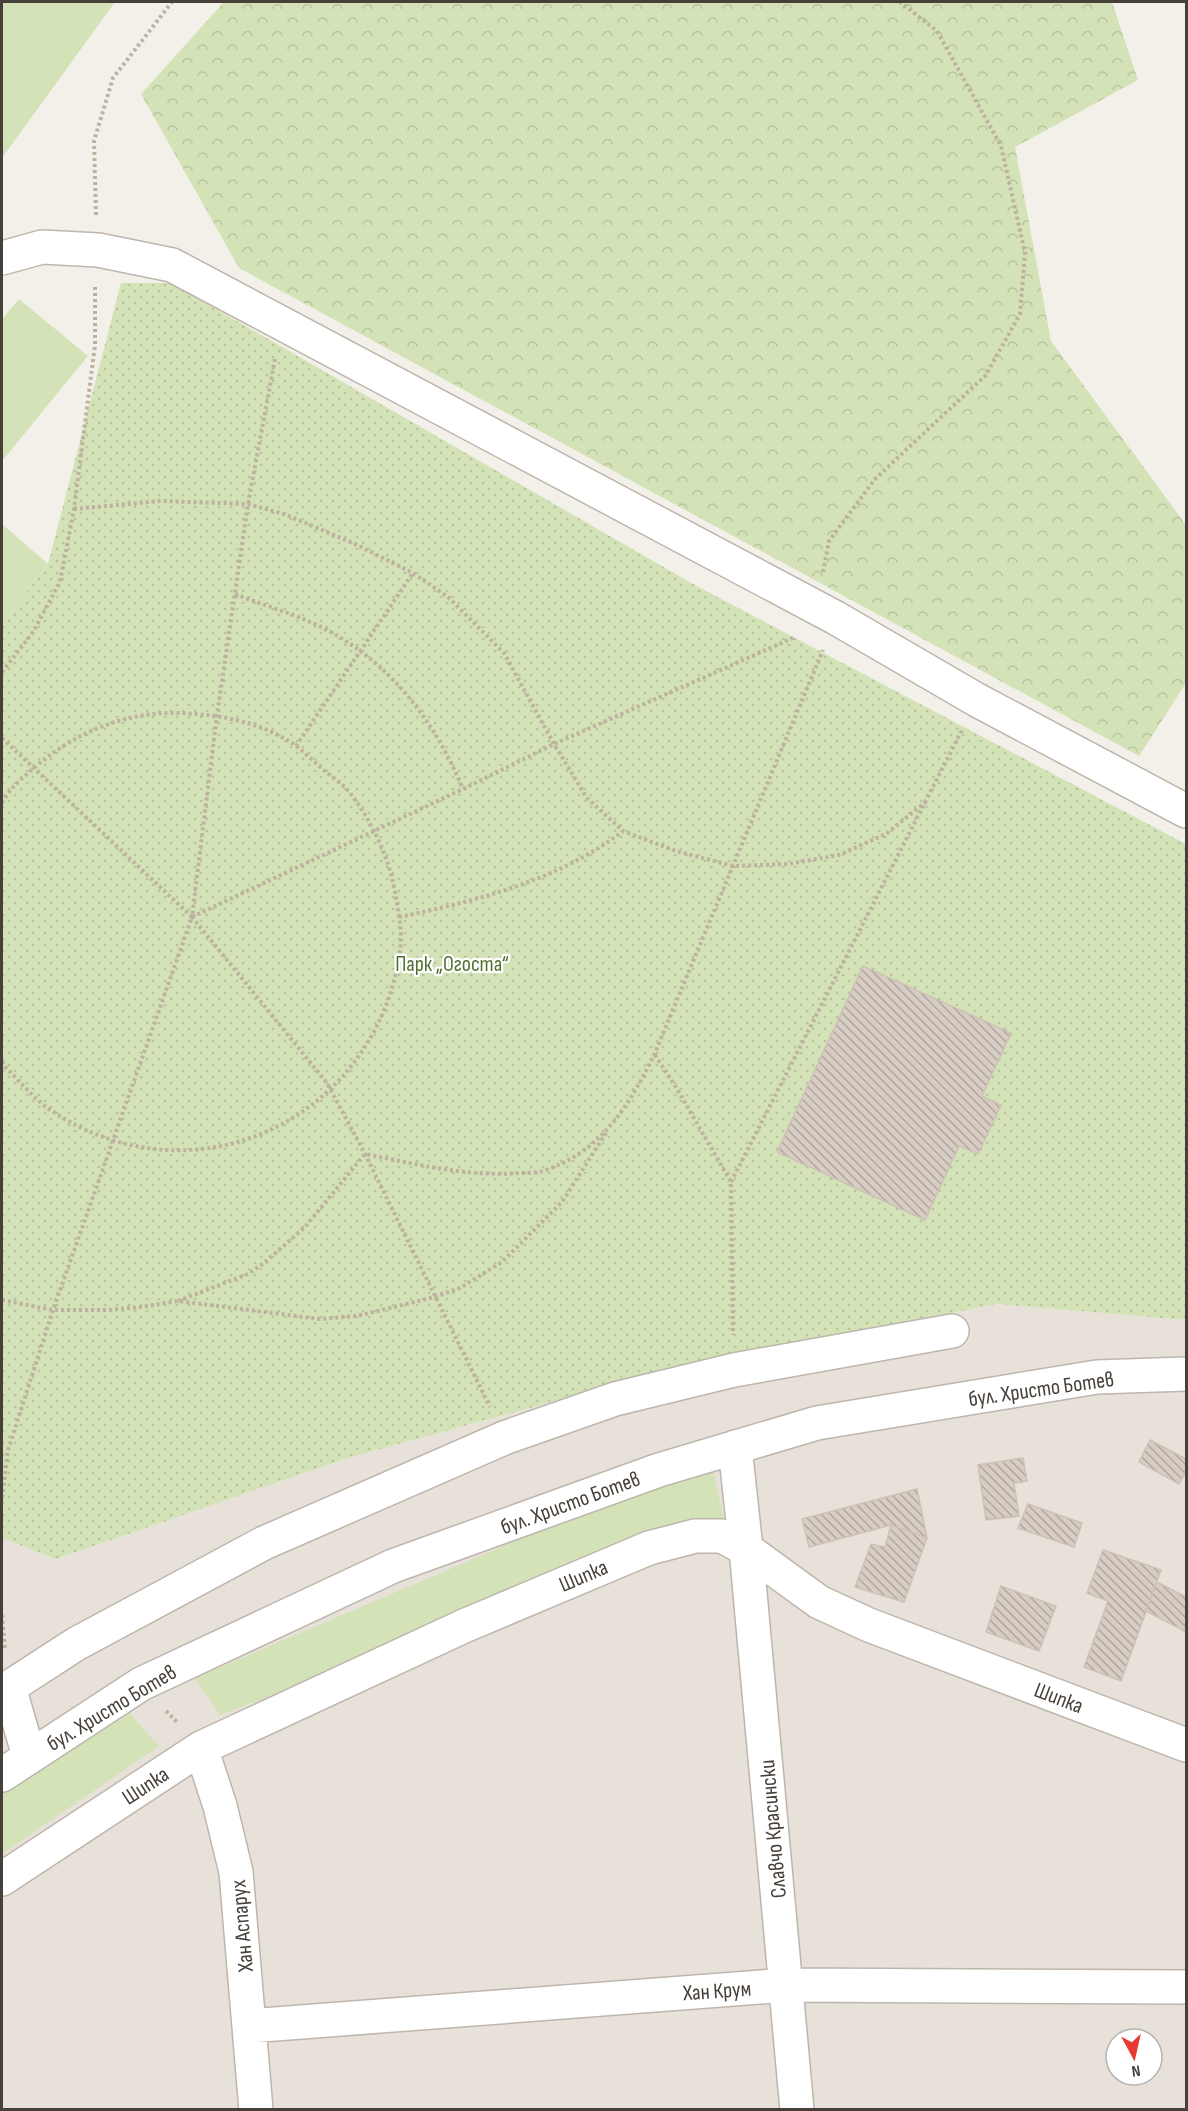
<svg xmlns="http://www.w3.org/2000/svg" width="1188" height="2111" font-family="'Sofia Sans Condensed',sans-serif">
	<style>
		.residential { fill: #e7e1d9; fill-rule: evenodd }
		.grass { fill: #d4e3b7 }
		.forest { fill: url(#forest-crowns) }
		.park { fill: url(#park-dots) }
		.building { fill: url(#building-back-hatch); stroke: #cec1b5; stroke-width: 1.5 }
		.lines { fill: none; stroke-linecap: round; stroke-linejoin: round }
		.minor-casing { stroke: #beb6ad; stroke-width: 36 }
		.path { stroke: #beb1a0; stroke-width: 4; stroke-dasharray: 3 3; stroke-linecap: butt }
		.minor { stroke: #fff; stroke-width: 33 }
		.labels { text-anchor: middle; stroke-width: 4.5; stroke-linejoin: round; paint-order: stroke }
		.park-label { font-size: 22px; fill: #517332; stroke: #fff }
		.street-label { font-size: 22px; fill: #474039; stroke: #fff }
	</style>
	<defs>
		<pattern id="forest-crowns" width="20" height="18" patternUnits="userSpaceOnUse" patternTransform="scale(1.5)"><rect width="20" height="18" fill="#d4e3b7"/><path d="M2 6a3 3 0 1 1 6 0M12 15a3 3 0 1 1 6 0" fill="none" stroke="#b7c49e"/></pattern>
		<pattern id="park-dots" width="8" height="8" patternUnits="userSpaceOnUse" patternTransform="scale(1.5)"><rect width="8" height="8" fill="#d4e3b7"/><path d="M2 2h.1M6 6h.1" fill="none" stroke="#b7c49e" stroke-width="1.8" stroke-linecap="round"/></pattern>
		<pattern id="building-back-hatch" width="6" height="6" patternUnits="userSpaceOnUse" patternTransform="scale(1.5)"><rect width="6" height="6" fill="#d7cdc4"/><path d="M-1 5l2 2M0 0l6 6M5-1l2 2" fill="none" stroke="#b0a8a0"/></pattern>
	</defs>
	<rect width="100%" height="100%" fill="#f3f0ea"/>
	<path class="residential" d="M996 1304 1186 1320V2109H2V1538L56 1559 351 1457 650 1375ZM1116 2039H1152V2075H1116Z"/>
	<path class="grass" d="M2 2H115L2 158Z
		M19 299 88 356 2 461V319Z
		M2 524 48 564 2 624Z
		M713 1470 725 1524 220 1715 195 1678 618 1497Z
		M118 1701 159 1746 2 1854V1788Z"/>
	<path class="forest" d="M224 2H1112L1138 80 1015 147 1051 341 1186 525V683L1139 756 239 268 141 94Z"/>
	<path class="park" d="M121 283H171L693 584 1186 844V1320L996 1304 650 1375 351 1457 56 1559 2 1538V624L48 564Z"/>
	<path class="building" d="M863 966 1011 1033 982 1096 1001 1105 978 1154 959 1146 925 1220 777 1152Z
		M1150 1440 1186 1459V1471L1179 1484 1139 1462Z
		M1023 1458 1027 1481 1014 1483 1019 1516 986 1520 978 1465Z
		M917 1489 927 1538 891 1525 809 1547 802 1519Z
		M1028 1504 1082 1523 1074 1547 1018 1528Z
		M891 1525 927 1538 904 1602 855 1587 871 1544 885 1547Z
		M1103 1550 1161 1570 1121 1681 1084 1667 1108 1601 1087 1593Z
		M1157 1582 1186 1597V1632L1146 1611Z
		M1001 1586 1056 1606 1039 1651 986 1632Z"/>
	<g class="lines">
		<defs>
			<path id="minor" d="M2 258 42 247 98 250 172 265 836 618 977 700 1186 811
				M735 1447 746 1549 797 2110
				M9 1687 29 1756
				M2 1692 76 1644 264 1543 504 1438 615 1399 734 1370 952 1331
				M201 1748 220 1806 236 1872 256 2110
				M2 1775 141 1684 393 1566 659 1470 817 1423 1097 1377 1186 1374
				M2 1879 201 1748 464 1626 649 1548 695 1536H722L746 1549 819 1602 869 1625 1186 1745
				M249 2026 787 1985 1186 1987"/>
		</defs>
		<use href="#minor" class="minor-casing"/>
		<path class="path" d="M96 215 94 141 113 78 172 2
			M275 359 248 504 217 715 192 917 327 1083 365 1154 490 1407
			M74 509 160 501 248 504 284 514 353 543 413 573 448 597 504 653 554 744 587 798 623 831 676 851 733 866 788 864 839 855 886 834 927 801
			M823 572 829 541 875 479 986 375 1020 314 1025 253 1001 146 937 31 900 2
			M235 594C265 606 296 614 325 629 391 663 435 722 463 789
			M2 672 33 632 60 582 74 509 95 345V285
			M2 738 192 917 53 1310 8 1450 2 1499
			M296 746 413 573
			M2 803C8 791 17 783 27 774 69 735 123 711 181 713 222 715 262 722 296 746 306 753 315 763 325 771 333 778 343 784 350 793 371 820 389 857 395 892 398 911 403 932 400 952 375 1121 192 1207 49 1109 33 1098 19 1080 5 1067L2 1061
			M192 917 463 789 554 744 795 637
			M399 917C476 901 560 880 623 831
			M655 1055 677 1089 731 1182 733 1335
			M731 1182 962 730
			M2 1300 53 1310H108L142 1307 178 1301 320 1319 357 1316 435 1297 460 1288 502 1262 562 1202 606 1133
			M178 1301 248 1274 264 1263 305 1227 365 1154C416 1164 467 1177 520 1173 527 1173 536 1173 543 1171 601 1152 629 1106 654 1055L823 650
			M2 1615 5 1650
			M166 1711 178 1723"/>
		<use href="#minor" class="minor"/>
	</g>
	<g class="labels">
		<g class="park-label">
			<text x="452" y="971">Парк „Огоста“</text>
		</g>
		<g class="street-label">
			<text transform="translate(1041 1388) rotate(-8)" y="8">бул. Христо Ботев</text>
			<text transform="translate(570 1502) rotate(-20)" y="8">бул. Христо Ботев</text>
			<text transform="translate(583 1575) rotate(-23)" y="8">Шипка</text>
			<text transform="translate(1059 1697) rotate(21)" y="8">Шипка</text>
			<text transform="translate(111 1707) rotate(-31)" y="8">бул. Христо Ботев</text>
			<text transform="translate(145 1785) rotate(-33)" y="8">Шипка</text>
			<text transform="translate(772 1829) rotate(-95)" y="8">Славчо Красински</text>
			<text transform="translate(241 1926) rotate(-95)" y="8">Хан Аспарух</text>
			<text transform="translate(717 1990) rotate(-4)" y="8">Хан Крум</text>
		</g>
	</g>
	<rect width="1188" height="2111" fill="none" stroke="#474039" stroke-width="6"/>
	<g transform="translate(1134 2057) rotate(172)"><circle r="28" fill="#ffffff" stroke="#b5b3b0" stroke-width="1.5"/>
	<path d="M0-4.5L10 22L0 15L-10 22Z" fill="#e43a31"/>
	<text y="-9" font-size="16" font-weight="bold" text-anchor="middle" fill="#474039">N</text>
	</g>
</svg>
